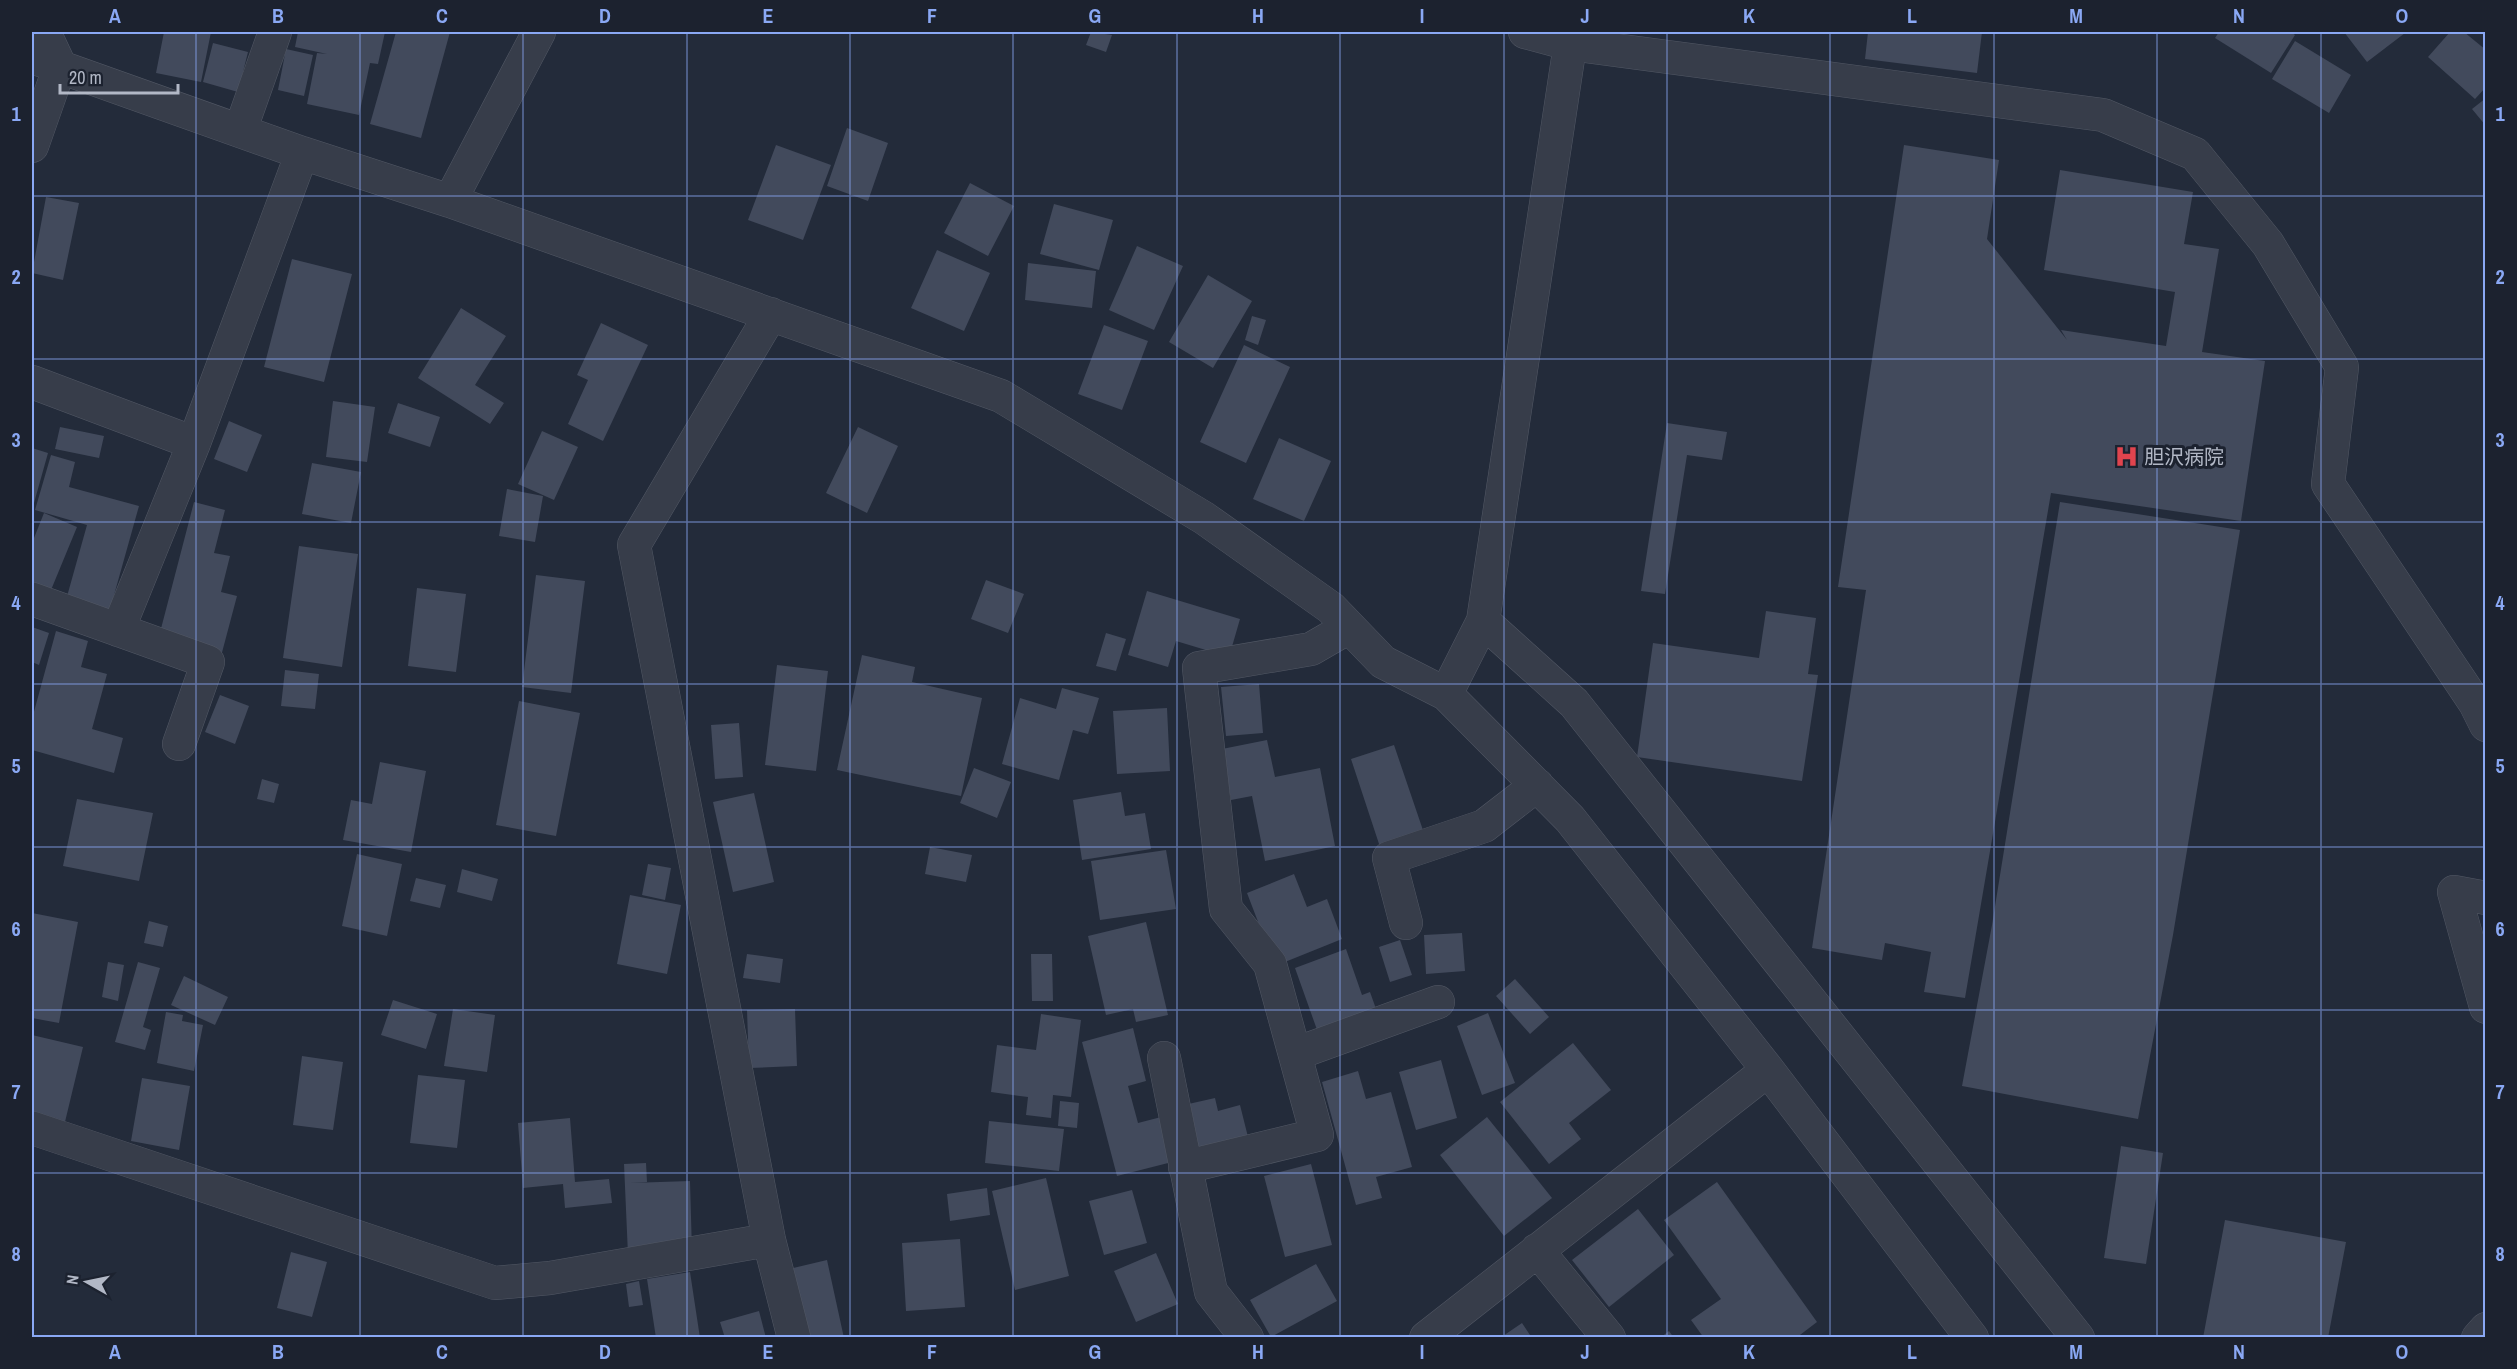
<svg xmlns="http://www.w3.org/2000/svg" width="2517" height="1369" font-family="'Archivo Narrow','Noto Sans JP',sans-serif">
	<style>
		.building { fill: #424a5c }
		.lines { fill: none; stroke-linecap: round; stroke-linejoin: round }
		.minor-casing { stroke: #525865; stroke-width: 34 }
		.minor { stroke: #373d4a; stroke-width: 33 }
		.grid { fill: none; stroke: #8aa8f4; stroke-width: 1.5; stroke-opacity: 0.55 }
		.labels { text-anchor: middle; stroke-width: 6; stroke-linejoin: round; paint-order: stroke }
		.poi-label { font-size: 20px; fill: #b2b8c6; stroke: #1c222f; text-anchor: start }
		.neatline { fill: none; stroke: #8aa8f4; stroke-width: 2 }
		.grid-label { font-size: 20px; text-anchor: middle; font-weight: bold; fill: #8aa8f4 }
	</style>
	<rect width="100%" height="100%" fill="#232b3a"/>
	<path class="building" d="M164 32H211L201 82 156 73Z
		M298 32H385L378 64 370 63 359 115 307 104 317 53 327 54 295 47Z
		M396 32H450L421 138 370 124Z
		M1091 32 1112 35 1106 52 1086 45Z
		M1868 32H1982L1977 73 1865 59Z
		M2219 32H2291L2295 35 2271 73 2215 38Z
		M2344 32H2404L2405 33 2367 62Z
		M2450 32H2464L2486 50V87L2475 99 2428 57Z
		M2295 41 2351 75 2329 113 2272 79Z
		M213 43 248 52 238 92 203 82Z
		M286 49 313 55 304 96 278 90Z
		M2486 98V126L2472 109Z
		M847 128 888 143 868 201 827 186Z
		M776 145 831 165 803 240 748 220Z
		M1904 145 1999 160 1987 239 2067 340 2061 330 2166 346 2175 292 2044 270 2060 170 2193 192 2184 244 2219 249 2202 352 2265 361 2241 521 2051 493 1965 998 1924 992 1931 952 1885 943 1882 960 1812 948 1866 590 1838 587Z
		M970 183 1014 206 988 256 944 233Z
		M46 197 79 203 63 280 32 273Z
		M1054 204 1113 220 1099 270 1040 254Z
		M1137 246 1183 266 1154 330 1109 310Z
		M937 250 990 273 964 331 911 308Z
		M292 259 352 274 324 382 264 367Z
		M1028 263 1096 271 1092 308 1025 300Z
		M1208 275 1252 301 1213 368 1169 342Z
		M461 308 506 336 475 385 504 403 490 424 418 378Z
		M1252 316 1266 320 1258 345 1245 340Z
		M601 323 648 345 603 441 568 424 588 380 577 375Z
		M1104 325 1148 341 1122 410 1078 394Z
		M1244 345 1290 367 1246 463 1200 442Z
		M333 401 375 407 367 462 326 457Z
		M398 403 440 417 430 447 388 433Z
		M229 421 262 435 247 472 214 459Z
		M1667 423 1727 432 1722 460 1687 455 1665 594 1641 591Z
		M60 427 104 436 99 458 55 449Z
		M858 427 898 446 867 513 826 493Z
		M542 431 578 447 554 500 518 484Z
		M1279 438 1331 461 1304 521 1253 499Z
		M32 448 48 453 34 503H32Z
		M51 455 75 462 69 487 139 506 109 613 66 600 87 525 35 510Z
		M312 463 361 472 351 523 302 514Z
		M507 489 543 496 535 542 499 536Z
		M194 502 225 510 214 553 230 556 221 592 237 596 220 660 157 644Z
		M2060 502 2240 530 2173 935 2138 1119 1962 1086 1992 925Z
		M44 513 77 527 51 590 32 582V543Z
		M299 546 358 554 342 667 283 658Z
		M536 575 585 581 571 693 522 687Z
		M986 580 1024 594 1008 633 971 619Z
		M417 588 466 594 456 672 408 666Z
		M1147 591 1240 619 1229 657 1176 641 1168 667 1128 655Z
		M1766 611 1816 618 1808 674 1818 675 1802 781 1637 757 1653 643 1759 658Z
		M32 627 49 633 39 665 32 662Z
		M56 631 88 641 81 667 107 674 92 729 123 738 114 773 32 750V719Z
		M1106 633 1126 639 1116 671 1096 666Z
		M862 655 915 667 912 682 982 698 961 796 837 770Z
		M777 665 828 671 816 771 765 765Z
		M285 670 319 674 315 709 281 706Z
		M1259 684 1263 733 1226 736 1221 687Z
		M1062 688 1099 698 1088 734 1073 730 1059 780 1002 764 1020 698 1056 709Z
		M220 695 249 706 235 744 205 732Z
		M519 701 580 713 556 836 496 825Z
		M1167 708 1170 771 1117 774 1113 711Z
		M739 723 743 777 715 779 711 725Z
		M1267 740 1275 777 1320 768 1335 846 1265 861 1252 796 1231 800 1222 749Z
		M1394 745 1426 839 1382 853 1351 759Z
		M380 762 426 771 411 852 343 840 351 800 372 804Z
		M974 768 1011 782 997 818 960 803Z
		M262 779 279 784 274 803 257 799Z
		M1121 792 1125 816 1145 813 1151 849 1082 860 1073 800Z
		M754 793 774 882 733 892 713 802Z
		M77 799 153 813 139 881 63 866Z
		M930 847 972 855 966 882 925 874Z
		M1166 850 1176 909 1100 920 1091 861Z
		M357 854 402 864 387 936 342 926Z
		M648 864 671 868 665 900 642 895Z
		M462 869 498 879 492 901 457 892Z
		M1294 874 1307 907 1327 899 1342 939 1275 966 1247 893Z
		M416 878 446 885 440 908 410 901Z
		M630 895 681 905 667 974 617 964Z
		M32 913 78 922 59 1023 32 1018Z
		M149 921 168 926 163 947 144 943Z
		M1146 922 1168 1015 1136 1022 1133 1009 1106 1015 1088 936Z
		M1462 933 1465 971 1426 974 1424 935Z
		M1400 940 1412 975 1390 982 1379 947Z
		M1346 949 1362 995 1370 992 1380 1020 1321 1041 1295 968Z
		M747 954 783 959 780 983 743 978Z
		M1031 954H1052L1053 1001H1032Z
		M108 962 124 965 118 1001 102 997Z
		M138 962 160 968 143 1027 151 1030 145 1050 115 1042Z
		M184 976 228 997 215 1025 171 1005Z
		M1515 979 1549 1017 1530 1034 1496 996Z
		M393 1000 437 1014 426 1049 381 1035Z
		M453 1009 495 1015 487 1072 444 1066Z
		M795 1009 797 1066 749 1068 747 1010Z
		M166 1012 183 1015 182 1021 203 1025 194 1071 157 1063Z
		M1488 1013 1515 1083 1482 1095 1457 1026Z
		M1041 1014 1081 1020 1071 1097 1053 1095 1051 1118 1026 1115 1028 1097 991 1092 997 1045 1036 1050Z
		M1133 1028 1146 1081 1128 1086 1138 1123 1165 1116 1176 1161 1117 1176 1082 1042Z
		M32 1035 83 1047 64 1126 32 1118Z
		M1573 1043 1611 1090 1569 1123 1581 1139 1549 1164 1500 1102Z
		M302 1056 343 1062 333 1130 293 1125Z
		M1441 1060 1457 1118 1416 1130 1399 1072Z
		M1358 1071 1366 1099 1391 1092 1412 1167 1376 1177 1382 1198 1356 1205 1322 1082Z
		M418 1075 465 1080 457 1148 410 1143Z
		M142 1078 190 1086 179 1150 131 1141Z
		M1215 1098 1218 1111 1240 1105 1249 1141 1197 1154 1184 1105Z
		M1060 1101 1079 1103 1077 1128 1058 1126Z
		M1487 1117 1552 1198 1504 1236 1440 1155Z
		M570 1118 575 1182 609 1179 612 1203 565 1208 563 1184 523 1188 518 1123Z
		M989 1121 1064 1129 1059 1171 985 1163Z
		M2121 1146 2163 1153 2146 1264 2104 1258Z
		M646 1163 647 1182 630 1183 690 1181 692 1252 628 1255 624 1164Z
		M1311 1164 1332 1245 1285 1257 1264 1176Z
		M1046 1178 1069 1276 1015 1290 992 1191Z
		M1717 1182 1817 1322 1796 1338H1704L1691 1320 1721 1299 1664 1220Z
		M987 1188 990 1215 950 1221 947 1194Z
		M1132 1190 1147 1243 1104 1255 1089 1201Z
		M1638 1209 1674 1255 1609 1307 1572 1260Z
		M2225 1220 2346 1242 2328 1338H2203Z
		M960 1239 965 1307 906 1311 902 1243Z
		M291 1252 327 1262 312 1317 277 1308Z
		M1156 1253 1178 1304 1136 1322 1114 1271Z
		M827 1260 844 1338H805L789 1269Z
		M1316 1264 1337 1301 1271 1337 1250 1300Z
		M690 1272 700 1338H656L647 1279Z
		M639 1281 643 1305 629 1307 626 1284Z
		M759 1311 766 1338H725L720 1322Z
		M1522 1323 1532 1338H1500Z
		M1669 1331 1674 1338H1660Z"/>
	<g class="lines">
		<defs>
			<path id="minor" d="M1525 32 1570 44 2103 115 2195 154 2268 244 2342 367 2328 484 2475 703 2486 725
				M32 57 302 153 450 201 1001 396 1204 518 1331 608 1383 662 1446 694 1570 819 1768 1070 1972 1338
				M240 131 275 32
				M32 146 60 66 44 32
				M450 201 539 32
				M771 314 634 545 769 1240 794 1338
				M32 382 194 443
				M32 599 208 662 179 744
				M1483 621 1574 703 2078 1338
				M118 630 194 443 302 153
				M1446 694 1483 621 1572 32
				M2486 898 2454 892 2486 1007
				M1406 923 1389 858 1484 826 1537 785
				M1295 1054 1438 1002
				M1164 1058 1211 1292 1247 1338
				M32 1128 495 1283 550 1278 769 1240
				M1185 1167 1317 1135 1270 964 1226 909 1199 668 1311 649 1349 627
				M1537 1250 1609 1338
				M1426 1338 1768 1070
				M2478 1338 2486 1329"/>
		</defs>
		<use href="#minor" class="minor-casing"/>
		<use href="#minor" class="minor"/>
	</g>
	<path class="grid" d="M196 32V1338M360 32V1338M523 32V1338M687 32V1338M850 32V1338M1013 32V1338M1177 32V1338M1340 32V1338M1504 32V1338M1667 32V1338M1830 32V1338M1994 32V1338M2157 32V1338M2321 32V1338M32 196H2486M32 359H2486M32 522H2486M32 684H2486M32 847H2486M32 1010H2486M32 1173H2486"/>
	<defs>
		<symbol id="hospital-bare" viewBox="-9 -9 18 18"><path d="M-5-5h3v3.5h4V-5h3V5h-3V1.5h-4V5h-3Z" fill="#e0444e" stroke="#1c222f" stroke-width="2.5" paint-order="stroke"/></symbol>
	</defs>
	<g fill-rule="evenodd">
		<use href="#hospital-bare" x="2110" y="440" width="33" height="33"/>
	</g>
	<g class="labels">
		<g class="poi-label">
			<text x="2144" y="464">胆沢病院</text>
		</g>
	</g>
	<rect width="2517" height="1369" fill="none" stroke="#1c222f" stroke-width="66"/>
	<g transform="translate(87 1282) rotate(279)" stroke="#1c222f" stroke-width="4.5" paint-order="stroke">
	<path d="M0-4.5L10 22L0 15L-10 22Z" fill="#b2b8c6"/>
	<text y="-9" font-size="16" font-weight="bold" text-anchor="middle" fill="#b2b8c6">N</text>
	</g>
	<path d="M60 84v9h118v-9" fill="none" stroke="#b2b8c6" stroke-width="3"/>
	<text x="69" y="84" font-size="18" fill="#b2b8c6" stroke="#1c222f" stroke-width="4.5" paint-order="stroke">20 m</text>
	<rect x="33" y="33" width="2451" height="1303" class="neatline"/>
	<g class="grid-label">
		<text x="115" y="23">A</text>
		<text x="278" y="23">B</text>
		<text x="442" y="23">C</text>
		<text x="605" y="23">D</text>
		<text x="768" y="23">E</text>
		<text x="932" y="23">F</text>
		<text x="1095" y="23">G</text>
		<text x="1258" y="23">H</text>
		<text x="1422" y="23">I</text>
		<text x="1585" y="23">J</text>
		<text x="1749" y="23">K</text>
		<text x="1912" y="23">L</text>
		<text x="2076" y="23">M</text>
		<text x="2239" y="23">N</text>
		<text x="2402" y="23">O</text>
		<text x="16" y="121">1</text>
		<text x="2500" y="121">1</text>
		<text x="16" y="284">2</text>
		<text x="2500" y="284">2</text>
		<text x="16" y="447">3</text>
		<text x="2500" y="447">3</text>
		<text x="16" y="610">4</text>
		<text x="2500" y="610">4</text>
		<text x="16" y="773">5</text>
		<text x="2500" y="773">5</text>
		<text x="16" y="936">6</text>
		<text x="2500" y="936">6</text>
		<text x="16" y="1099">7</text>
		<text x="2500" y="1099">7</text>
		<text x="16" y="1261">8</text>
		<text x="2500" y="1261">8</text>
		<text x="115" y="1359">A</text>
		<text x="278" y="1359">B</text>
		<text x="442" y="1359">C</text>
		<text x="605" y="1359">D</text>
		<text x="768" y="1359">E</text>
		<text x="932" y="1359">F</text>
		<text x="1095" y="1359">G</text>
		<text x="1258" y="1359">H</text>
		<text x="1422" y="1359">I</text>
		<text x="1585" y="1359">J</text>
		<text x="1749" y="1359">K</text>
		<text x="1912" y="1359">L</text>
		<text x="2076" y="1359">M</text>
		<text x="2239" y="1359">N</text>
		<text x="2402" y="1359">O</text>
	</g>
</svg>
